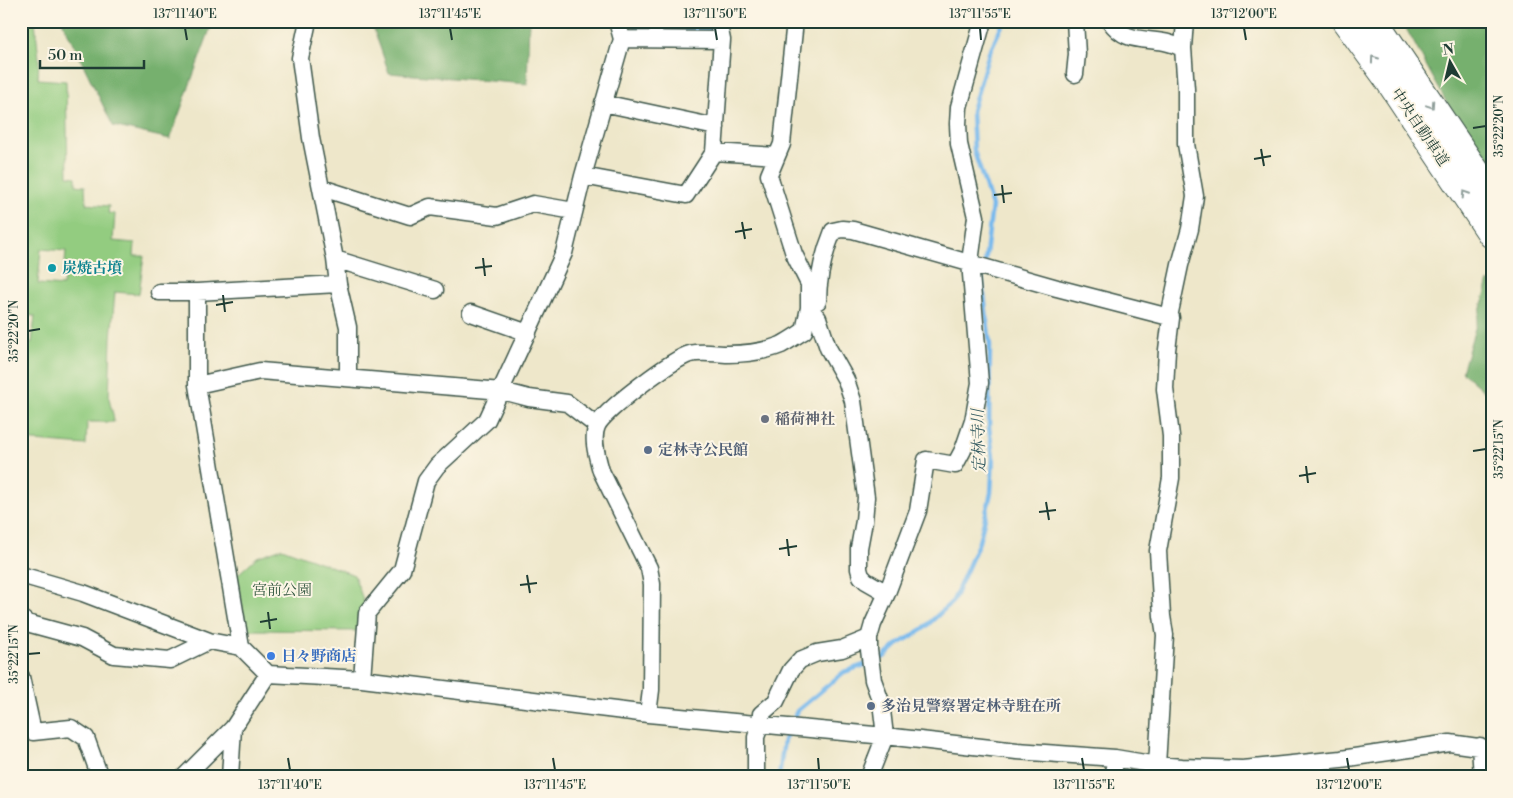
<svg xmlns="http://www.w3.org/2000/svg" width="1513" height="798" font-family="'Libre Bodoni','Noto Serif JP',serif">
	<style>
		.green { fill: #93cc80; stroke: #59845a; fill-rule: evenodd }
		.forest { fill: #76b06e; stroke: #4a7651 }
		.water { fill: #77b9ed; stroke: #4b7b90 }
		.lines { fill: none; stroke-linecap: round; stroke-linejoin: round }
		.stream { stroke: #77b9ed; stroke-width: 4.5 }
		.street-casing { stroke: #3e564a; stroke-width: 19 }
		.highway-casing { stroke: #3e564a; stroke-width: 30 }
		.street { stroke: #fff; stroke-width: 16 }
		.highway { stroke: #fff; stroke-width: 28 }
		.oneway { stroke: #8f9e9a }
		.ticks { fill: none; stroke: #1f3d34; stroke-width: 2 }
		.culture-dot { fill: #0f9aa8; stroke: #fcf5e5; stroke-width: 2 }
		.worship-dot { fill: #6b7280; stroke: #fcf5e5; stroke-width: 2 }
		.service-dot { fill: #5c6f8a; stroke: #fcf5e5; stroke-width: 2 }
		.shop-dot { fill: #3f7fe0; stroke: #fcf5e5; stroke-width: 2 }
		.labels { text-anchor: middle; stroke-width: 4; stroke-linejoin: round; paint-order: stroke }
		.street-label { font-size: 15px; fill: #1f3d34; stroke: #fcf5e5 }
		.culture-label { font-size: 15px; font-weight: bold; fill: #0d838f; stroke: #fcf5e5; text-anchor: start }
		.worship-label { font-size: 15px; font-weight: bold; fill: #5b616d; stroke: #fcf5e5; text-anchor: start }
		.service-label { font-size: 15px; font-weight: bold; fill: #4e5e75; stroke: #fcf5e5; text-anchor: start }
		.park-label { font-size: 15px; fill: #365a43; stroke: #fcf5e5 }
		.shop-label { font-size: 15px; font-weight: bold; fill: #366cbe; stroke: #fcf5e5; text-anchor: start }
		.water-label { font-size: 16px; font-style: italic; fill: #355c62; stroke: #fcf5e5 }
		.neatline { fill: none; stroke: #1f3d34; stroke-width: 2 }
		.ticks-label { font-size: 12px; text-anchor: middle; fill: #1f3d34 }
	</style>
	<rect width="100%" height="100%" fill="#fcf5e5"/>
	<filter id="ink" filterUnits="userSpaceOnUse"><feTurbulence type="fractalNoise" baseFrequency=".02" numOctaves="2"/><feDisplacementMap in="SourceGraphic" scale="10" xChannelSelector="R" yChannelSelector="G"/><feConvolveMatrix kernelMatrix="1 2 1 2 8 2 1 2 1" color-interpolation-filters="sRGB"/></filter>
	<filter id="wash" filterUnits="userSpaceOnUse"><feTurbulence type="fractalNoise" baseFrequency=".0096" numOctaves="4" result="noise"/><feDisplacementMap in="SourceGraphic" scale="20" xChannelSelector="R" yChannelSelector="G"/><feGaussianBlur stdDeviation="1.12" result="paint"/><feColorMatrix in="noise" values="0 0 0 0 0 0 0 0 0 0 0 0 0 0 0 0 0 1.4 0 .05"/><feComposite in="paint" operator="in"/></filter>
	<g filter="url(#wash)">
		<rect width="100%" height="100%" fill="#eee7ca"/>
		<path class="green" d="M21 21H35L39 59 38 79 66 81 68 176 76 177V185L85 186 86 204 109 206 108 213 115 214 113 241 135 243 134 256H144L139 294 115 292 111 338 109 398C110 407 114 413 114 422H87L86 445 21 440V342L32 343 35 316 21 315ZM41 249 66 251 63 286 38 284Z
			M282 548 354 575 365 605 360 631 246 630 237 575 257 557Z"/>
		<path class="forest" d="M62 21H213L170 139 113 126Z
			M371 21H529L527 84 389 73Z
			M1402 21H1492V166L1471 147Z
			M1489 281 1492 284V398L1462 372Z"/>
		<path class="water" d="M633 21H713L716 35 636 34Z"/>
		<g class="lines">
			<path class="stream" d="M985 263 992 206 974 151 972 111 989 53 1004 21
				M875 661 884 657 897 645 923 629 953 601 979 542 991 493 993 457 989 427 990 345 982 278 983 271
				M791 724 797 711 844 672 867 664
				M779 777 784 740 788 731"/>
		</g>
	</g>
	<g filter="url(#ink)">
		<g class="lines">
			<defs>
				<path id="street" d="M308 21 300 58 311 138 335 259 338 284 348 327V378
					M1110 21C1124 42 1142 38 1164 42 1170 43 1177 46 1183 48
					M622 39 722 40
					M1075 74 1077 54 1075 21
					M603 103 716 127
					M714 152 777 156
					M583 176 686 195 714 152 722 40 718 21
					M322 188 410 216 430 207 497 216 533 204 574 211
					M335 259 435 290
					M159 292H197L338 284
					M197 292V385L241 647 268 674 362 679 648 714 885 736 1017 751 1115 758 1157 765 1182 767 1243 769 1341 759 1450 743 1492 749
					M818 301C818 278 824 253 833 231L842 229 853 230 1057 288 1169 317
					M809 308 818 318 828 348 846 380 853 401 866 497 864 521 859 548V569L861 576 866 581 887 593
					M471 313 528 333
					M197 385 260 371 502 391 529 398 567 403 597 426
					M21 575 83 593 209 641 241 647
					M21 618 27 623 82 638 114 655 170 660 209 641
					M21 677 33 732 71 728 86 738 100 777
					M362 679 367 613 402 570 426 481 437 466 487 420 564 253 583 176 622 39 617 21
					M648 714 651 690 652 584 649 568 601 471C598 459 591 439 597 426 603 411 674 358 690 354 703 351 716 354 728 354 745 354 766 351 781 345 789 341 797 335 804 331L809 308V284L794 254 769 175 782 144 795 21
					M1480 746 1482 777
					M1157 765 1165 635 1162 616 1158 551 1171 478V436L1165 389 1167 350 1171 318 1169 317 1180 265 1190 229 1195 196 1186 144V89L1183 48 1185 21
					M184 777 233 728 268 674
					M230 777 233 728
					M756 777V737L762 721 761 714 776 701 791 670 800 660 817 653 842 649 869 638
					M869 777 885 736 881 702 873 680 869 650V638L873 624 887 593 918 511 926 460 955 465 963 450 973 421 980 383 970 262 976 217 959 144 958 124 959 107 983 21
					M1113 777 1115 758"/>
				<path id="highway" d="M1346 21 1387 77 1492 234
					M1374 21 1492 196"/>
			</defs>
			<use href="#street" class="street-casing"/>
			<use href="#highway" class="highway-casing"/>
			<use href="#street" class="street"/>
			<use href="#highway" class="highway"/>
		</g>
		<defs><path id="oneway-chevron" d="M-2-3.5L2.5 0L-2 3.5" fill="none" stroke-width="1.6" stroke-linecap="round" stroke-linejoin="round" transform="scale(1.25)"/></defs>
		<g class="oneway">
			<use href="#oneway-chevron" transform="translate(1374 59) rotate(-126)"/>
			<use href="#oneway-chevron" transform="translate(1431 105) rotate(56)"/>
			<use href="#oneway-chevron" transform="translate(1465 194) rotate(-123)"/>
		</g>
	</g>
	<path class="ticks" d="M185 28 187 40M450 28 452 40M715 28 717 40M980 28 981 40M1244 28 1246 40M1473 128 1486 126M1261 149 1264 166M1254 159 1271 156M1002 185 1004 203M994 195 1012 193M742 222 745 239M735 232 752 229M483 258 485 276M475 268 492 266M223 295 225 312M216 305 233 302M28 331 40 329M1473 451 1486 449M1306 466 1308 483M1299 476 1316 473M1046 502 1049 520M1039 512 1056 510M787 539 789 556M779 549 797 546M527 575 530 593M520 585 537 583M268 612 270 629M260 622 277 619M28 654 40 653M288 758 290 770M553 758 555 770M818 758 819 770M1082 758 1084 770M1347 758 1349 770"/>
	<circle class="culture-dot" cx="52" cy="268" r="5"/>
	<circle class="worship-dot" cx="765" cy="419" r="5"/>
	<g class="service-dot">
		<circle cx="648" cy="450" r="5"/>
		<circle cx="871" cy="706" r="5"/>
	</g>
	<circle class="shop-dot" cx="271" cy="656" r="5"/>
	<g class="labels">
		<g class="street-label">
			<text transform="translate(1420 127) rotate(56)" y="5">中央自動車道</text>
		</g>
		<g class="culture-label">
			<text x="62" y="273">炭焼古墳</text>
		</g>
		<g class="worship-label">
			<text x="775" y="424">稲荷神社</text>
		</g>
		<g class="service-label">
			<text x="658" y="455">定林寺公民館</text>
			<text x="881" y="711">多治見警察署定林寺駐在所</text>
		</g>
		<g class="park-label">
			<text x="282" y="595">宮前公園</text>
		</g>
		<g class="shop-label">
			<text x="281" y="661">日々野商店</text>
		</g>
		<g class="water-label">
			<text transform="translate(978 441) rotate(-92)" y="6">定林寺川</text>
		</g>
	</g>
	<rect width="1513" height="798" fill="none" stroke="#fcf5e5" stroke-width="55"/>
	<g transform="translate(1450 62) rotate(352)" stroke="#fcf5e5" stroke-width="4" paint-order="stroke">
	<path d="M0-4L9 19L0 12L-9 19Z" fill="#1f3d34"/>
	<text y="-8" font-size="14" font-weight="bold" text-anchor="middle" fill="#1f3d34">N</text>
	</g>
	<path d="M40 60v8h104v-8" fill="none" stroke="#1f3d34" stroke-width="2.5"/>
	<text x="48" y="60" font-size="15" fill="#1f3d34" stroke="#fcf5e5" stroke-width="4" paint-order="stroke">50 m</text>
	<rect x="28" y="28" width="1458" height="742" class="neatline"/>
	<g class="ticks-label">
		<text x="185" y="18">137°11'40"E</text>
		<text x="450" y="18">137°11'45"E</text>
		<text x="715" y="18">137°11'50"E</text>
		<text x="980" y="18">137°11'55"E</text>
		<text x="1244" y="18">137°12'00"E</text>
		<text transform="translate(1499 126) rotate(-90)" y="4">35°22'20"N</text>
		<text transform="translate(14 331) rotate(-90)" y="4">35°22'20"N</text>
		<text transform="translate(1499 449) rotate(-90)" y="4">35°22'15"N</text>
		<text transform="translate(14 654) rotate(-90)" y="4">35°22'15"N</text>
		<text x="290" y="789">137°11'40"E</text>
		<text x="555" y="789">137°11'45"E</text>
		<text x="819" y="789">137°11'50"E</text>
		<text x="1084" y="789">137°11'55"E</text>
		<text x="1349" y="789">137°12'00"E</text>
	</g>
</svg>
